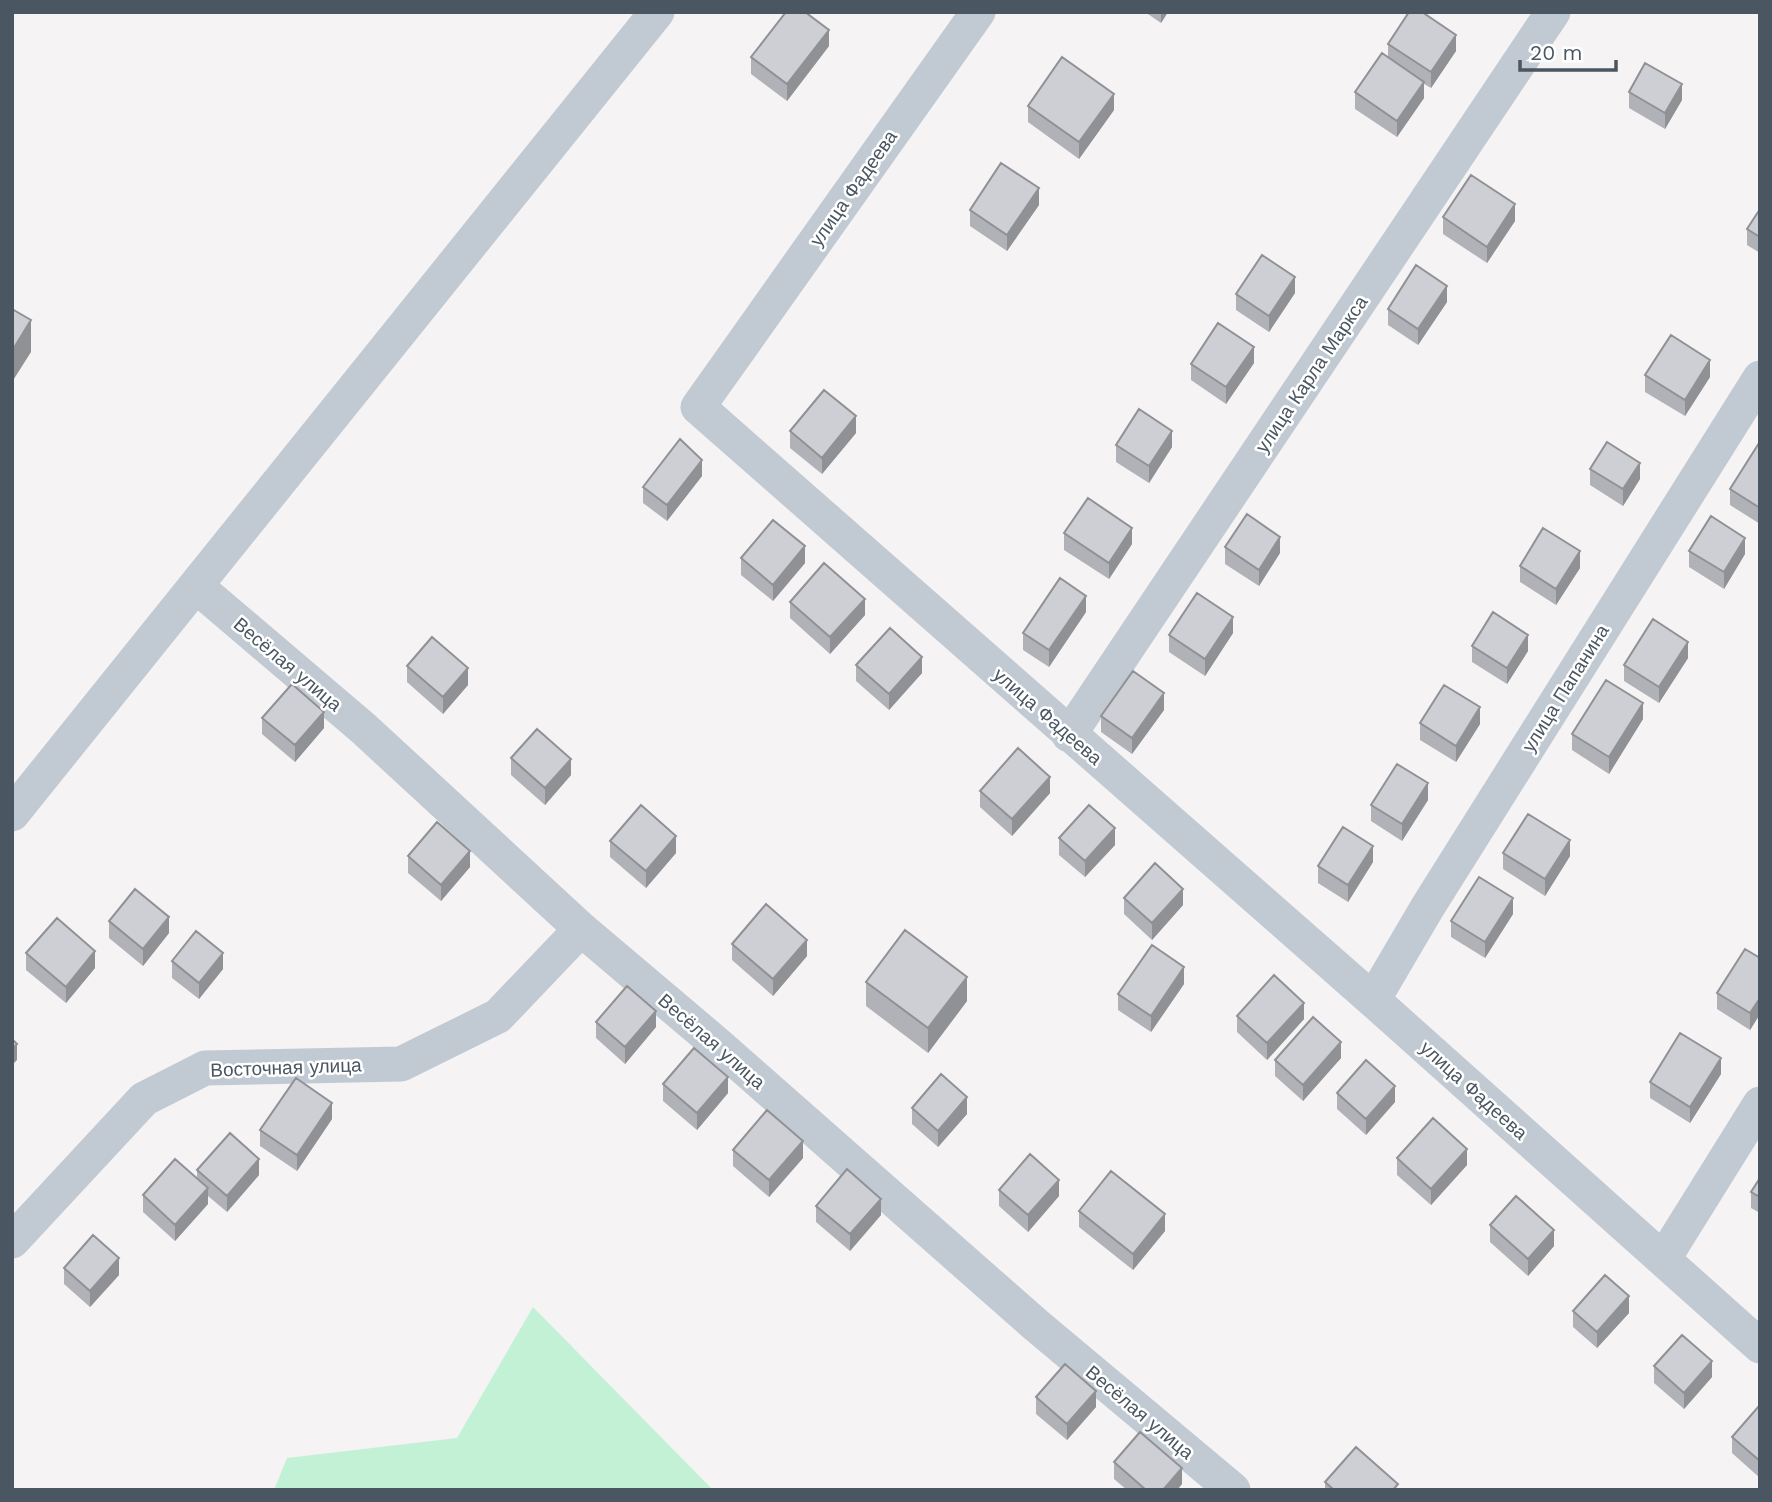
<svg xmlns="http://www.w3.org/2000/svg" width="1772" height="1502" font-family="'Work Sans',sans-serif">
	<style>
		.green { fill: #c3f1d5 }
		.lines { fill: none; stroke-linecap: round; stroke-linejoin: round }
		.minor { stroke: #c1cad2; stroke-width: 35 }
		.wall { fill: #b0b2b7 }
		.shaded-wall { fill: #909195 }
		.building { fill: #cdcfd5; stroke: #909195; stroke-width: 2 }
		.labels { text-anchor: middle; stroke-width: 5; stroke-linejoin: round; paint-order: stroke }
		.street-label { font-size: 19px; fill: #4a5661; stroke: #fff }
	</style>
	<rect width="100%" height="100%" fill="#f5f3f3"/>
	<path class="green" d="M533 1307 713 1490H274L287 1458 457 1438Z"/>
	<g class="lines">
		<path class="minor" d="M978 12 698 407 1373 1000 1760 1346
			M196 586 363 728 581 929 718 1045 1036 1325 1233 1490
			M1069 735 1553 12
			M12 814 657 12
			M1373 1000 1427 908 1760 378
			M12 1241 144 1099 205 1068 401 1064 498 1016 581 929
			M1664 1258 1760 1104"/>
	</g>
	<path class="wall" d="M1145 12H1168L1161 23Z
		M1388 44 1456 51 1431 88 1424 84V98L1397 137 1355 109V92L1388 58Z
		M829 46 787 101 751 74V57Z
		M1629 92 1682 100 1665 129 1629 108Z
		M1028 106 1114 110 1079 159 1028 122Z
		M1039 205 1007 251 970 226V210Z
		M1760 209V253L1747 245V229Z
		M1443 217 1515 221 1487 263 1443 234Z
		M1295 293 1269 332 1236 310V294Z
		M1447 302 1418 345 1388 325V309Z
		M1254 363 1226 404 1191 380V364Z
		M1645 375 1710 377 1685 416 1645 392Z
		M790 431 856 433 822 474 790 448Z
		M1760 444V524L1730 505V489Z
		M1116 445 1172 447 1149 483 1116 462Z
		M1590 469 1640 479 1623 506 1590 485Z
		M702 476 667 521 643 503V487Z
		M1064 533 1132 544 1109 579 1064 550Z
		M1225 547 1280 553 1259 586 1225 564Z
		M1689 551 1745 554 1724 589 1689 567Z
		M741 558 805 563 773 601 741 575Z
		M1520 566 1580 568 1556 605 1520 582Z
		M790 602 865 615 830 654 790 618Z
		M1086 612 1049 667 1023 650V633Z
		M1233 633 1205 676 1169 652V635Z
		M1472 646 1528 651 1507 684 1472 662Z
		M1688 658 1659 703 1624 681V665Z
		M856 665 922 673 889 710 856 681Z
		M407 666 468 685 443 714 407 682Z
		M1164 710 1132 754 1101 732V716Z
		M262 718 324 728 295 762 262 734Z
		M1643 719 1609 774 1572 750V734Z
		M1420 723 1480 724 1456 762 1420 740Z
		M511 758 571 775 545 805 511 775Z
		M980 791 1050 793 1012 836 980 807Z
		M1428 800 1402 841 1371 821V805Z
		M1059 838 1115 845 1085 877 1059 855Z
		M610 841 676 853 646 888 610 857Z
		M1503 853 1570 856 1545 896 1503 869Z
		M408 856 470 867 441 901 408 873Z
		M1373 862 1348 902 1318 883V866Z
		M1124 898 1183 905 1152 940 1124 914Z
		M1513 914 1485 958 1451 937V921Z
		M109 921 169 933 143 966 109 938Z
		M732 944 807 956 773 996 732 960Z
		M26 953 95 968 66 1003 26 970Z
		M1760 958V1014L1750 1030 1717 1009V993Z
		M172 961 223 969 199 999 172 978Z
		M866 982 967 1001 928 1053 866 1006Z
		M1184 984 1151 1032 1118 1010V994Z
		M1237 1016 1304 1019 1267 1060 1237 1032Z
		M596 1022 656 1027 625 1064 596 1038Z
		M1341 1058 1303 1101 1275 1076V1060Z
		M1721 1074 1690 1123 1650 1098V1082Z
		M663 1084 728 1093 697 1130 663 1101Z
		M1337 1093 1395 1102 1366 1135 1337 1109Z
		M912 1108 967 1114 938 1147 912 1124Z
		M332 1119 297 1171 260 1146V1130Z
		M733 1150 803 1158 769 1197 733 1166Z
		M1397 1158 1467 1165 1431 1205 1397 1175Z
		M197 1170 259 1175 227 1212 208 1196V1204L175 1241 143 1212V1195L197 1179Z
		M1760 1178V1213L1751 1208V1192Z
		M999 1190 1059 1196 1028 1232 999 1206Z
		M816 1206 881 1215 850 1251 816 1222Z
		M1079 1211 1165 1231 1133 1270 1079 1227Z
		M1490 1225 1554 1246 1528 1276 1490 1242Z
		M64 1268 119 1275 90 1307 64 1284Z
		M1573 1311 1629 1313 1597 1348 1573 1327Z
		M1654 1366 1712 1377 1684 1409 1654 1383Z
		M1036 1397 1096 1407 1067 1440 1036 1414Z
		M1759 1406 1760 1478 1732 1453V1437Z
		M1114 1462 1182 1484 1177 1490H1127L1114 1479Z
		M1325 1482 1398 1490H1325Z"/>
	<path class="shaded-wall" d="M1161 12H1168L1161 23Z
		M829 30V46L787 101V84Z
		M1456 35V51L1431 88V72Z
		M1424 82V98L1397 137V121Z
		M1682 84V100L1665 129V113Z
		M1114 94V110L1079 159V142Z
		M1039 188V205L1007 251V235Z
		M1515 204V221L1487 263V247Z
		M1295 277V293L1269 332V316Z
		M1447 286V302L1418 345V329Z
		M31 320V352L12 382V351Z
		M1254 347V363L1226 404V387Z
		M1710 360V377L1685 416V400Z
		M856 416V433L822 474V458Z
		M1172 431V447L1149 483V466Z
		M702 460V476L667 521V505Z
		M1640 463V479L1623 506V489Z
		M1132 528V544L1109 579V563Z
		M1280 537V553L1259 586V570Z
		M1745 538V554L1724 589V572Z
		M805 546V563L773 601V585Z
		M1580 551V568L1556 605V589Z
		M1086 596V612L1049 667V650Z
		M865 599V615L830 654V637Z
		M1233 617V633L1205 676V659Z
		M1528 635V651L1507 684V668Z
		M1688 642V658L1659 703V687Z
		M922 657V673L889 710V694Z
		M468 668V685L443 714V697Z
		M1164 693V710L1132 754V738Z
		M1643 703V719L1609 774V757Z
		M1480 707V724L1456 762V746Z
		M324 712V728L295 762V745Z
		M571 759V775L545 805V788Z
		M1050 777V793L1012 836V819Z
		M1428 783V800L1402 841V824Z
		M1115 828V845L1085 877V861Z
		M676 836V853L646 888V871Z
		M1570 840V856L1545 896V879Z
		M1373 846V862L1348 902V885Z
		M470 851V867L441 901V885Z
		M1183 889V905L1152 940V923Z
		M1513 898V914L1485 958V942Z
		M169 917V933L143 966V949Z
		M807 940V956L773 996V979Z
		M95 951V968L66 1003V987Z
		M223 953V969L199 999V983Z
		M1184 967V984L1151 1032V1016Z
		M967 977V1001L928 1053V1028Z
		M1760 998V1014L1750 1030V1013Z
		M1304 1003V1019L1267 1060V1043Z
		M656 1011V1027L625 1064V1047Z
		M1341 1042V1058L1303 1101V1085Z
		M17 1044V1060L12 1065V1049Z
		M1721 1058V1074L1690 1123V1107Z
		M728 1077V1093L697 1130V1113Z
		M1395 1086V1102L1366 1135V1119Z
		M967 1097V1114L938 1147V1131Z
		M332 1103V1119L297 1171V1155Z
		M803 1141V1158L769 1197V1180Z
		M1467 1149V1165L1431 1205V1189Z
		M259 1159V1175L227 1212V1196Z
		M1059 1180V1196L1028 1232V1215Z
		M208 1188V1204L175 1241V1225Z
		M881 1199V1215L850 1251V1234Z
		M1165 1214V1231L1133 1270V1254Z
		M1554 1230V1246L1528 1276V1259Z
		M119 1258V1275L90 1307V1291Z
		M1629 1296V1313L1597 1348V1332Z
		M1712 1361V1377L1684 1409V1393Z
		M1096 1391V1407L1067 1440V1424Z
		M1182 1468V1484L1177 1490H1163Z"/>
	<path class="building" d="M786 12H805L829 30 787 84 751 57Z
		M1409 12H1422L1456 35 1431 72 1388 44Z
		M1382 53 1424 82 1397 121 1355 92Z
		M1062 57 1114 94 1079 142 1028 106Z
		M1645 63 1682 84 1665 113 1629 92Z
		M1001 163 1039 188 1007 235 970 210Z
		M1471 175 1515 204 1487 247 1443 217Z
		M1760 209V237L1747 229Z
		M1262 255 1295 277 1269 316 1236 294Z
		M1416 265 1447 286 1418 329 1388 309Z
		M12 309 31 320 12 351Z
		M1218 323 1254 347 1226 387 1191 364Z
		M1671 335 1710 360 1685 400 1645 375Z
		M824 390 856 416 822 458 790 431Z
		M1139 409 1172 431 1149 466 1116 445Z
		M680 439 702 460 667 505 643 487Z
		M1607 442 1640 463 1623 489 1590 469Z
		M1759 443 1760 444V508L1730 489Z
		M1088 498 1132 528 1109 563 1064 533Z
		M1247 514 1280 537 1259 570 1225 547Z
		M1711 516 1745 538 1724 572 1689 551Z
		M773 520 805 546 773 585 741 558Z
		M1543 528 1580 551 1556 589 1520 566Z
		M824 563 865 599 830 637 790 602Z
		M1060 578 1086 596 1049 650 1023 633Z
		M1197 593 1233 617 1205 659 1169 635Z
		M1493 612 1528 635 1507 668 1472 646Z
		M1653 619 1688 642 1659 687 1624 665Z
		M890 628 922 657 889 694 856 665Z
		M432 637 468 668 443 697 407 666Z
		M1133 671 1164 693 1132 738 1101 716Z
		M1606 680 1643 703 1609 757 1572 734Z
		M292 684 324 712 295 745 262 718Z
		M1444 685 1480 707 1456 746 1420 723Z
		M537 729 571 759 545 788 511 758Z
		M1018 748 1050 777 1012 819 980 791Z
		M1397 764 1428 783 1402 824 1371 805Z
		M641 805 676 836 646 871 610 841Z
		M1089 805 1115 828 1085 861 1059 838Z
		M1528 814 1570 840 1545 879 1503 853Z
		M437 822 470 851 441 885 408 856Z
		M1343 827 1373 846 1348 885 1318 866Z
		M1155 863 1183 889 1152 923 1124 898Z
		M1479 877 1513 898 1485 942 1451 921Z
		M135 889 169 917 143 949 109 921Z
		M766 904 807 940 773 979 732 944Z
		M57 918 95 951 66 987 26 953Z
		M905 930 967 977 928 1028 866 982Z
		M196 931 223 953 199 983 172 961Z
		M1152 945 1184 967 1151 1016 1118 994Z
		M1745 949 1760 958V998L1750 1013 1717 993Z
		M1274 975 1304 1003 1267 1043 1237 1016Z
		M627 986 656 1011 625 1047 596 1022Z
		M1313 1017 1341 1042 1303 1085 1275 1060Z
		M1680 1033 1721 1058 1690 1107 1650 1082Z
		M12 1039 17 1044 12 1049Z
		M694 1048 728 1077 697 1113 663 1084Z
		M1366 1060 1395 1086 1366 1119 1337 1093Z
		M941 1074 967 1097 938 1131 912 1108Z
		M296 1078 332 1103 297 1155 260 1130Z
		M767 1110 803 1141 769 1180 733 1150Z
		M1433 1118 1467 1149 1431 1189 1397 1158Z
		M230 1133 259 1159 227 1196 197 1170Z
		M1030 1154 1059 1180 1028 1215 999 1190Z
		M175 1159 208 1188 175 1225 143 1195Z
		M847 1169 881 1199 850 1234 816 1206Z
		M1111 1171 1165 1214 1133 1254 1079 1211Z
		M1760 1178V1197L1751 1192Z
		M1516 1196 1554 1230 1528 1259 1490 1225Z
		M93 1235 119 1258 90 1291 64 1268Z
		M1605 1275 1629 1296 1597 1332 1573 1311Z
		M1682 1335 1712 1361 1684 1393 1654 1366Z
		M1065 1364 1096 1391 1067 1424 1036 1397Z
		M1759 1406H1760V1461L1732 1437Z
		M1140 1432 1182 1468 1163 1490H1146L1114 1462Z
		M1356 1447 1398 1484 1393 1490H1334L1325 1482Z"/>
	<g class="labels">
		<g class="street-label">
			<text transform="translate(853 188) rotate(-55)" y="7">улица Фадеева</text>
			<text transform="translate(1311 374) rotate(-56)" y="7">улица Карла Маркса</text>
			<text transform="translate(288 664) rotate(40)" y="7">Весёлая улица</text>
			<text transform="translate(1565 688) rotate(-58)" y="7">улица Папанина</text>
			<text transform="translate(1048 716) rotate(41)" y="7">улица Фадеева</text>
			<text transform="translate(712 1041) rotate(41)" y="7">Весёлая улица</text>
			<text transform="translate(286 1067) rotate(-2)" y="7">Восточная улица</text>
			<text transform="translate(1474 1090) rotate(42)" y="7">улица Фадеева</text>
			<text transform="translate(1140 1412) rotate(40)" y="7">Весёлая улица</text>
		</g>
	</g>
	<rect width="1772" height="1502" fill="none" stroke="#4a5661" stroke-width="28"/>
	<path d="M1520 60v10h96v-10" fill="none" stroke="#4a5661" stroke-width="3.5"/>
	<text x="1530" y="60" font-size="21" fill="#4a5661" stroke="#ffffff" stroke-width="5" paint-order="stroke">20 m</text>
</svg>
